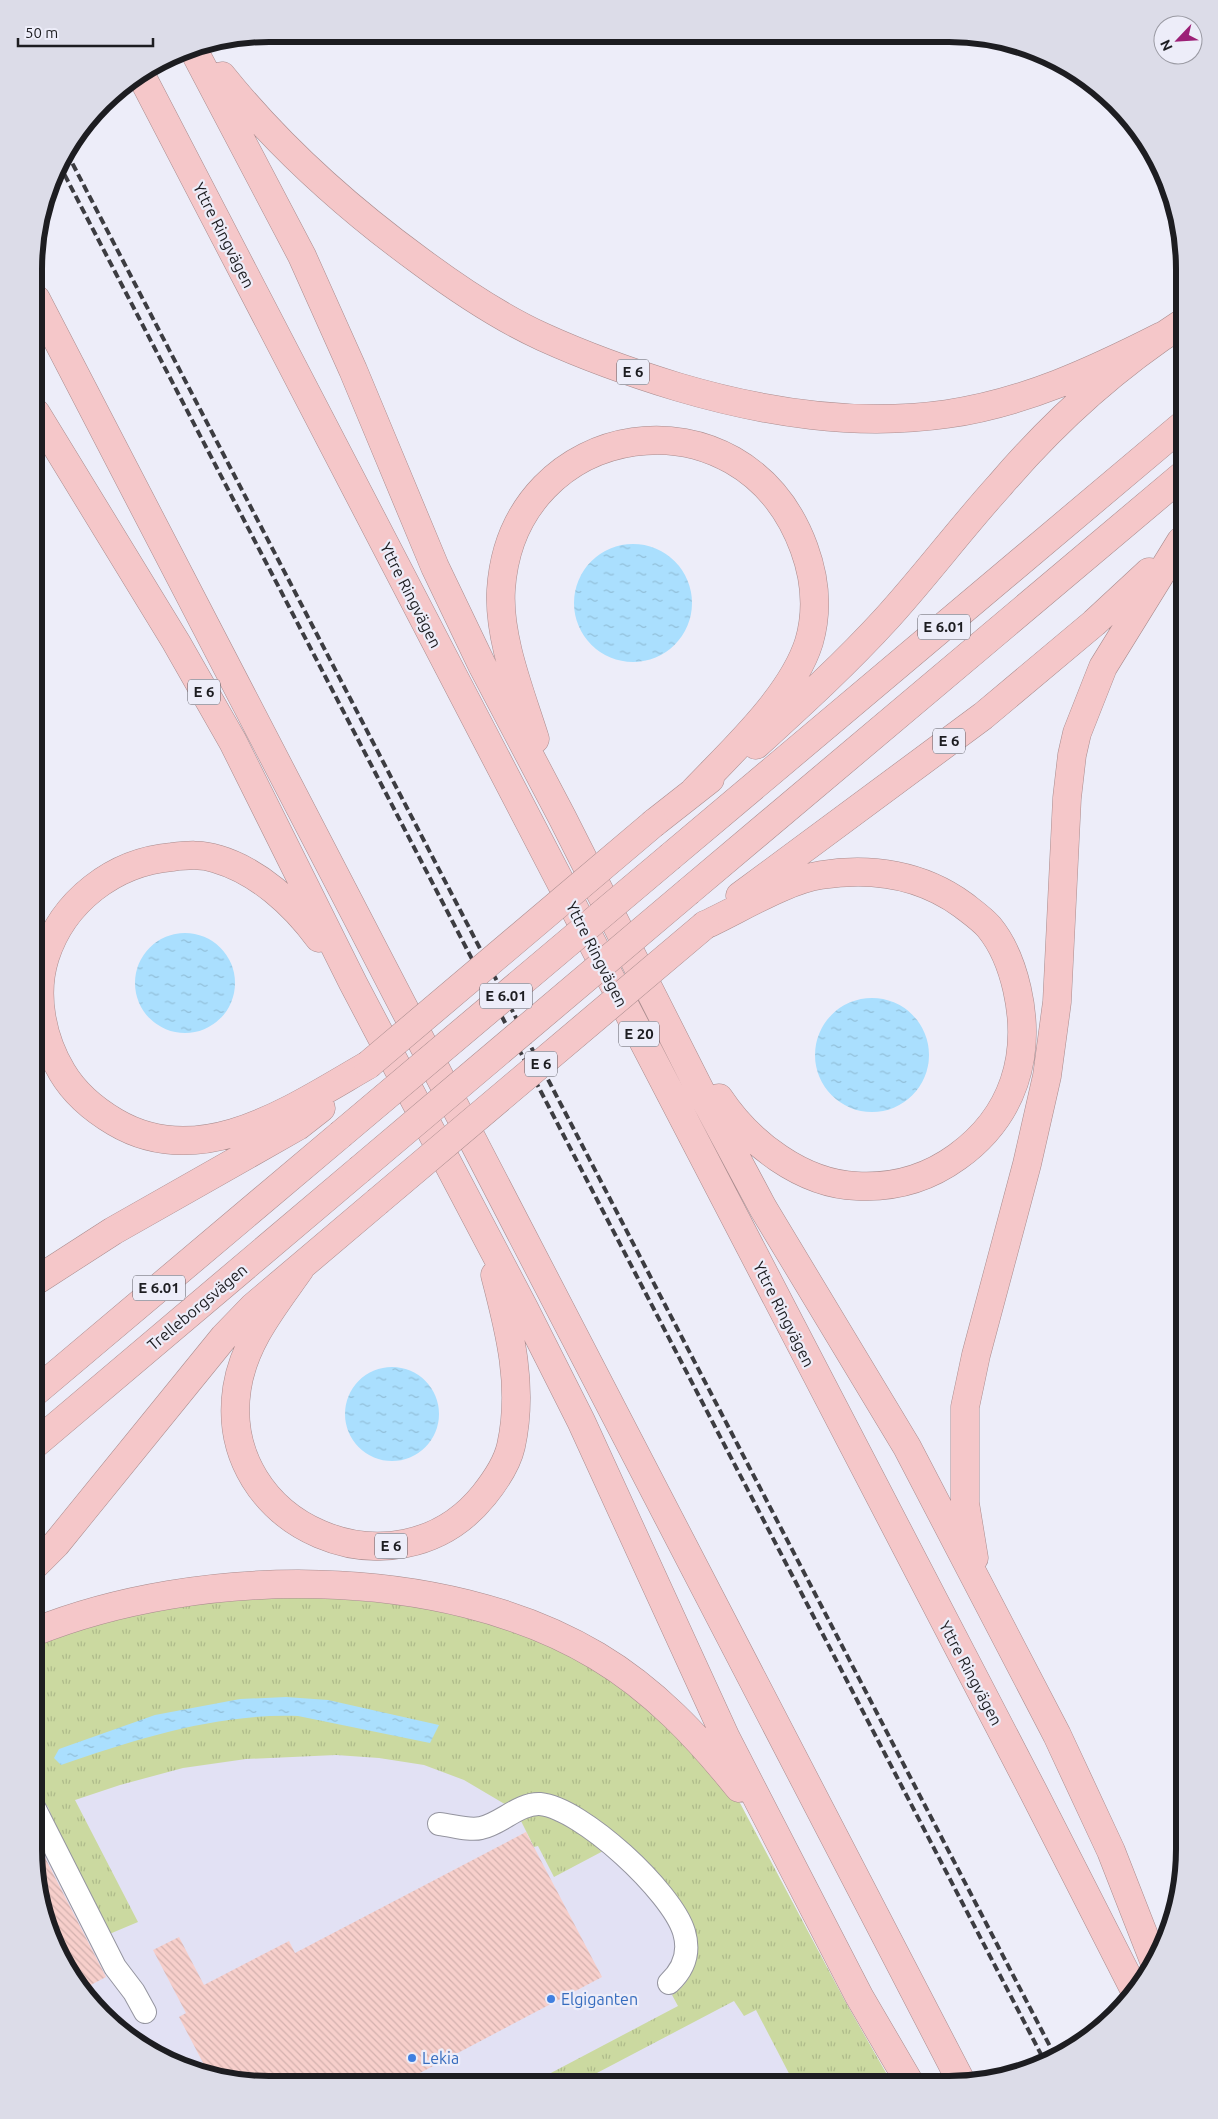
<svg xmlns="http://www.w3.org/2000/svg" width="1218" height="2119" font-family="Ubuntu,sans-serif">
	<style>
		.built { fill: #e2e1f4 }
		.grass { fill: url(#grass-tufts) }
		.water { fill: url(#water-ripples) }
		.building { fill: url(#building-back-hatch) }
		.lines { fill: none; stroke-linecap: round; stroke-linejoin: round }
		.minor-casing { stroke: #94949f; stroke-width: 24 }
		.highway-casing { stroke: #a98c8e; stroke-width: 29 }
		.minor { stroke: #fff; stroke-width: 22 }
		.highway { stroke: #f5c7c9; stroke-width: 28 }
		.rail { stroke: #3c3c41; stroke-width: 4; stroke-dasharray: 8 4; stroke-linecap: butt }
		.highway-bridge-casing { stroke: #a98c8e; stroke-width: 29; stroke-linecap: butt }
		.highway-bridge { stroke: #f5c7c9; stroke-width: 28 }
		.shop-dot { fill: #3f7fe0; stroke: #ededf9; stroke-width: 2 }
		.labels { text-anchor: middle; stroke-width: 4.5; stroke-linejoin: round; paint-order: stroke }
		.shield { fill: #ededf9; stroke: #5b5b62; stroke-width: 1 }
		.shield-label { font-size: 15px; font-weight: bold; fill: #1d1d21 }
		.street-label { font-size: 16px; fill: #1d1d21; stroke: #ededf9 }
		.shop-label { font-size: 16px; fill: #366cbe; stroke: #ededf9; text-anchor: start }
		.rim { fill: none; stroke: #1d1d21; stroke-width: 6 }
	</style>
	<defs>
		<pattern id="grass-tufts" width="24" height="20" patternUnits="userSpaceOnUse" patternTransform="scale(1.25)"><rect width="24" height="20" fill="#cbd9a0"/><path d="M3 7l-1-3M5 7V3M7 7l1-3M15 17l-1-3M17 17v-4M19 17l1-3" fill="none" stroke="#aeba8a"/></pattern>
		<pattern id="water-ripples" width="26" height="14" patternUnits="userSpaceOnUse" patternTransform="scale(1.25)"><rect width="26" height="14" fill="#aadffe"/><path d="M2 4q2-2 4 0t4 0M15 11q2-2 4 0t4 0" fill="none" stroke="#92bfd9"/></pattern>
		<pattern id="building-back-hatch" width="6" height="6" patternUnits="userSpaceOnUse" patternTransform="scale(1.25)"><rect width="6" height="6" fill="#f7cfcb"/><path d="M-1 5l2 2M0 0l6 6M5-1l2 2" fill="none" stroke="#d3b1ae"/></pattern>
	</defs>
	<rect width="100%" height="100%" fill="#ededf9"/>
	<path class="built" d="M427 1617 875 2085 238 2083 179 2067 126 2036 82 1993 46 1926 34 1850V1663Z"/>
	<path class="grass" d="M277 1594 441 1607 538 1637 623 1685 712 1764 740 1803 845 2001 893 2085H795L756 2010 744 2016 734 2001 576 2084H530L678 2006 672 1995C687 1985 691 1976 696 1958L607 1830 508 1806 464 1780 424 1765 379 1758 336 1755 246 1759 183 1768 120 1785 75 1800 138 1922 107 1935 69 1858 48 1807 34 1791V1644L132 1613Z
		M546 1814 558 1817 605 1850 554 1877 538 1846 534 1847 521 1821 534 1815Z"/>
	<path class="water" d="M574 603a59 59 0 1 1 118 0a59 59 0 1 1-118 0Z
		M135 983a50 50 0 1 1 100 0a50 50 0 1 1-100 0Z
		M815 1055a57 57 0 1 1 114 0a57 57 0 1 1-114 0Z
		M345 1414a47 47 0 1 1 94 0a47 47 0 1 1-94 0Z
		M286 1697 328 1700 439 1725 430 1743 298 1716C217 1713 136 1739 61 1765L54 1758 59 1749 155 1715 240 1699Z"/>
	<path class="building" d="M526 1832 602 1977 399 2084 238 2083 210 2076 179 2017 186 2013 153 1950 179 1937 204 1985 289 1941 295 1953Z
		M34 1836 106 1977 81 1990 46 1926 34 1850Z"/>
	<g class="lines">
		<defs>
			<path id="minor" d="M34 1807 115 1967 134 1992 145 2012
				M439 1824C451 1825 469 1831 481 1828 501 1824 519 1803 540 1804 582 1808 672 1892 684 1932 690 1952 684 1969 669 1983"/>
			<path id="highway" d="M193 49 302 256 353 370 435 567 482 665 562 817 701 1092 763 1208 907 1447 1057 1735 1111 1851 1154 1961
				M141 75 1033 1791 1136 1993
				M222 76C280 148 346 207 420 261 459 290 499 317 543 337 587 357 632 373 678 387 766 413 856 427 947 414 1024 403 1093 371 1162 336
				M36 299 962 2083
				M36 413 176 642 233 742 353 983 524 1308 581 1421 726 1738 859 1996 911 2085
				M535 739C521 694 498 638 501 590 512 417 743 382 804 548 815 578 818 611 809 642 792 696 733 750 694 791
				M756 745C801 704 846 663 887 618 926 575 961 528 1000 485 1053 423 1116 366 1184 322
				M654 823 710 779
				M671 856 1184 424
				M689 891 1184 474
				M740 896 983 716 1094 623 1149 572
				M705 925C738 910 786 880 821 875 872 867 922 875 963 905 972 912 982 919 989 927 1003 944 1012 967 1017 989 1032 1055 1014 1116 957 1157 928 1178 894 1188 857 1186 802 1184 749 1143 719 1098
				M319 938C294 904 258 871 217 859 202 854 188 855 172 857 114 862 63 901 45 957 33 995 42 1039 62 1072 75 1094 93 1109 115 1122 201 1173 293 1108 368 1065
				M300 1269C274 1306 244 1342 237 1388 216 1527 397 1603 484 1495 496 1480 507 1464 511 1446 524 1387 510 1332 495 1275
				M34 1282 113 1231 298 1126 321 1108
				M34 1393 340 1135
				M34 1445 359 1170
				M974 1558 965 1503V1407L976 1355 1027 1164 1047 1076 1057 1002 1067 798 1072 755 1077 733 1103 667 1181 541
				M34 1566 56 1544 224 1337 253 1307 377 1202
				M34 1632C198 1566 442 1563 597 1656 654 1690 698 1737 739 1788"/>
		</defs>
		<use href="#minor" class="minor-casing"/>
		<use href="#highway" class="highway-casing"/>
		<use href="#minor" class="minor"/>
		<use href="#highway" class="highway"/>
		<path class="rail" d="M67 153 1055 2056
			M59 164 1045 2062"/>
		<defs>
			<path id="highway-bridge" d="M368 1065 654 823
				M340 1135 671 856
				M359 1170 689 891
				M377 1202 705 925"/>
		</defs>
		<use href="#highway-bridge" class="highway-bridge-casing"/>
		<use href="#highway-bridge" class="highway-bridge"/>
	</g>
	<g class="shop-dot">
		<circle cx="551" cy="1999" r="5"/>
		<circle cx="412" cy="2058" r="5"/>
	</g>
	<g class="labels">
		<g class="shield">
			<rect x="617" y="359.5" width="32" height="25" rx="4"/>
			<rect x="918" y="614.5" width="52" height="25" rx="4"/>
			<rect x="188" y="679.5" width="32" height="25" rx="4"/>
			<rect x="933" y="728.5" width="32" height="25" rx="4"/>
			<rect x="480" y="983.5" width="52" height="25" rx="4"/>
			<rect x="619" y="1021.5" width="40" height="25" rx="4"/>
			<rect x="525" y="1051.5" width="32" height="25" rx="4"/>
			<rect x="133" y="1275.5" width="52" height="25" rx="4"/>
			<rect x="375" y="1533.5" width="32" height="25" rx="4"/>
		</g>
		<g class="shield-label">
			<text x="633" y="377">E 6</text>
			<text x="944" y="632">E 6.01</text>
			<text x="204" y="697">E 6</text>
			<text x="949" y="746">E 6</text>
			<text x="506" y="1001">E 6.01</text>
			<text x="639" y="1039">E 20</text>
			<text x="541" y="1069">E 6</text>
			<text x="159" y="1293">E 6.01</text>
			<text x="391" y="1551">E 6</text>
		</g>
		<g class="street-label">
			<text transform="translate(224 235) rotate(63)" y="6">Yttre Ringvägen</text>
			<text transform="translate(411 595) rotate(63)" y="6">Yttre Ringvägen</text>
			<text transform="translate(597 954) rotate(63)" y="6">Yttre Ringvägen</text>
			<text transform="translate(197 1307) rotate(-40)" y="6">Trelleborgsvägen</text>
			<text transform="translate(784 1314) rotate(63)" y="6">Yttre Ringvägen</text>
			<text transform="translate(971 1673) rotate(62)" y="6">Yttre Ringvägen</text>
		</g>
		<g class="shop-label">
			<text x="561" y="2005">Elgiganten</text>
			<text x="422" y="2064">Lekia</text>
		</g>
	</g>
	<path d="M0 0H1218V2119H0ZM269 42H949A227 227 0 0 1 1176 269V1849A227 227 0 0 1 949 2076H269A227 227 0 0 1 42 1849V269A227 227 0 0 1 269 42Z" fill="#dcdce8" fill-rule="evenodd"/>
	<path class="rim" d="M269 42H949A227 227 0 0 1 1176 269V1849A227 227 0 0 1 949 2076H269A227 227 0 0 1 42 1849V269A227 227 0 0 1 269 42Z"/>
	<g transform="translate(1178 40) rotate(245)"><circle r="24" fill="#ededf9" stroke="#9a9aa3"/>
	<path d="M0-4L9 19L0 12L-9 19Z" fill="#9c2077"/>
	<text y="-8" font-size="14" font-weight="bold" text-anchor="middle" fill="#1d1d21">N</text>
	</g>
	<path d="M18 38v8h135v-8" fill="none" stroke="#1d1d21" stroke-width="2.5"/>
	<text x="25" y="38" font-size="15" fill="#1d1d21" stroke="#ededf9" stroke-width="4" paint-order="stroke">50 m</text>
</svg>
